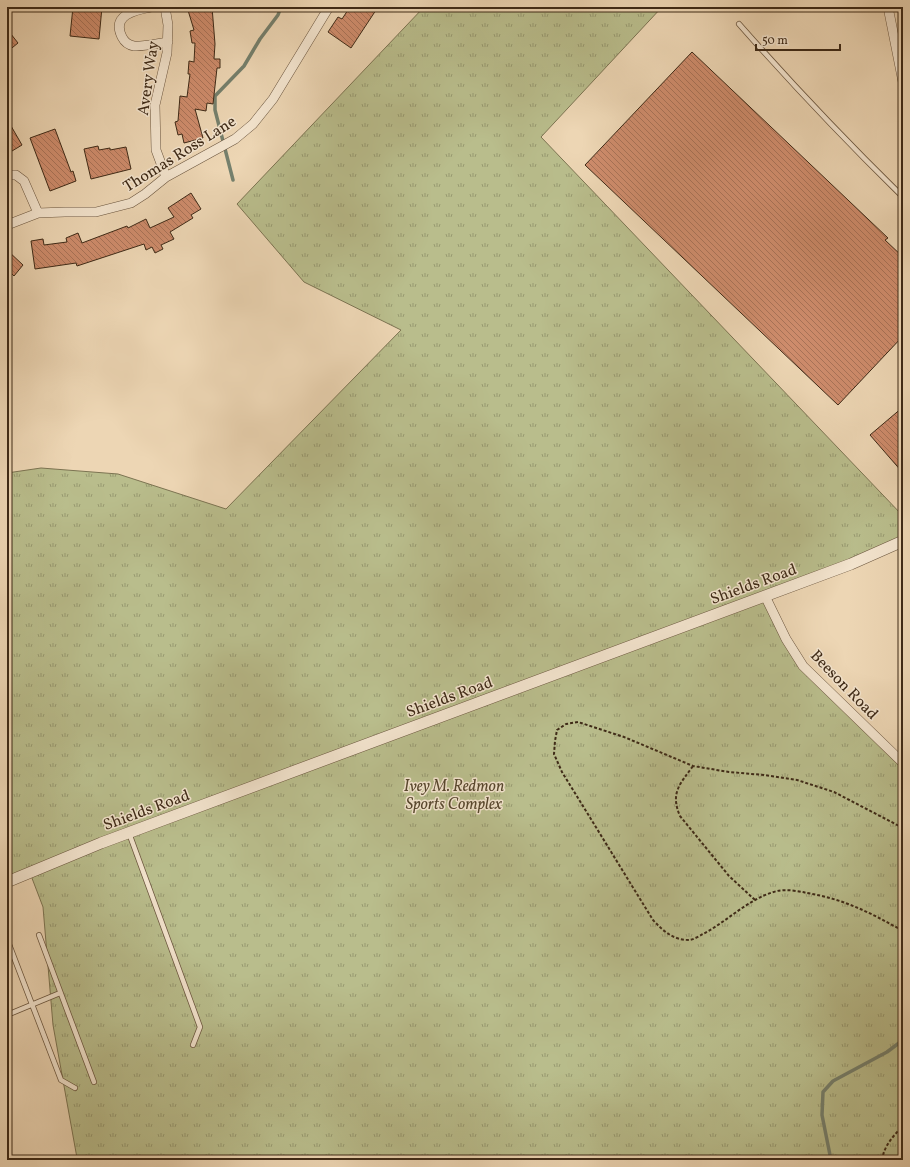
<svg xmlns="http://www.w3.org/2000/svg" width="910" height="1167" font-family="Vollkorn,serif">
	<style>
		.park { fill: url(#park-tufts); stroke: #7c7452 }
		.lines { fill: none; stroke-linecap: round; stroke-linejoin: round }
		.stream { stroke: #75806d; stroke-width: 3.5 }
		.building { fill: url(#building-back-hatch); stroke: #3e2a17 }
		.service-casing { stroke: #6a553e; stroke-width: 6 }
		.minor-casing { stroke: #6a553e; stroke-width: 10 }
		.tertiary-casing { stroke: #6a553e; stroke-width: 12 }
		.path { stroke: #3e2a17; stroke-width: 2; stroke-dasharray: 3 2; stroke-linecap: butt }
		.service { stroke: #f3e4ce; stroke-width: 4.5 }
		.minor { stroke: #f3e4ce; stroke-width: 9 }
		.tertiary { stroke: #f3e4ce; stroke-width: 11 }
		.labels { text-anchor: middle; stroke-width: 3; stroke-linejoin: round; paint-order: stroke }
		.street-label { font-size: 16px; fill: #3e2a17; stroke: #f3e4ce }
		.park-label { font-size: 16px; font-style: italic; fill: #57472e; stroke: #f3e4ce }
	</style>
	<defs>
		<pattern id="park-tufts" width="24" height="20" patternUnits="userSpaceOnUse"><rect width="24" height="20" fill="#b9bd8c"/><path d="M3 7l-1-3M5 7V3M7 7l1-3M15 17l-1-3M17 17v-4M19 17l1-3" fill="none" stroke="#989a71"/></pattern>
		<pattern id="building-back-hatch" width="6" height="6" patternUnits="userSpaceOnUse"><rect width="6" height="6" fill="#ce8c6c"/><path d="M-1 5l2 2M0 0l6 6M5-1l2 2" fill="none" stroke="#a97358"/></pattern>
	</defs>
	<rect width="100%" height="100%" fill="#edd6b4"/>
	<filter id="stains"><feTurbulence type="fractalNoise" baseFrequency=".005" numOctaves="4"/><feColorMatrix values="0 0 0 0 .2 0 0 0 0 .09 0 0 0 0 .02 0 0 0 .5 -.17"/></filter>
	<radialGradient id="worn" r=".72"><stop offset=".6" stop-color="#630" stop-opacity="0"/><stop offset="1" stop-color="#630" stop-opacity=".3"/></radialGradient>
	<path class="park" d="M424 7H662L541 137 903 516V541L765 596 803 666 903 763V1160H80L77 1158 53 1025 43 907 30 873 7 882V473L41 468 118 474 226 509 401 330 304 282 237 204Z"/>
	<g class="lines">
		<path class="stream" d="M233 180 215 110V96L244 66 260 39 278 15 281 7
			M831 1160 822 1115 823 1092 833 1081 887 1052 903 1040"/>
	</g>
	<path class="building" d="M73 7H102L99 39 70 36Z
		M187 7H212L215 44 214 59H220V68H217L213 104 207 103 206 111 195 109 203 138 184 143 182 134 178 135 175 122 178 121 180 96 187 97 190 74H188L189 61 194 62 195 43H192L190 31 194 30Z
		M350 7H378L351 48 328 32 338 17 342 19Z
		M7 29 18 43 7 52Z
		M692 52 888 238 885 240 903 257V336L838 405 585 165Z
		M7 119 22 145 7 154Z
		M55 129 71 172 73 171 76 181 50 191 30 138Z
		M98 146 99 150 110 148V150L126 147 131 169 91 179 84 149Z
		M191 193 201 209 191 215 193 218 170 232 174 239 161 245 163 249 155 253 152 247 146 250 144 244 77 266 76 263 35 269 31 241 43 239 44 245 67 242 66 238 78 233 82 243 127 226 128 228 146 219 150 228 174 217 168 208Z
		M7 250 23 265 14 276 7 269Z
		M903 407V473L870 435Z"/>
	<g class="lines">
		<defs>
			<path id="service" d="M739 24C791 83 844 139 900 194
				M129 833 200 1027 193 1045
				M39 935 94 1082
				M7 939 61 1080 75 1088
				M7 1015 60 993"/>
			<path id="minor" d="M151 7C135 10 111 15 122 37 124 41 128 45 134 46 141 47 160 43 168 42
				M165 7 168 25 167 53 155 105 156 150 166 177
				M888 7 903 82
				M7 175H16L24 181 38 213
				M7 225 38 213 65 212H96L131 203 145 194 166 177 235 139 253 124 273 99 329 7
				M765 596 786 639 803 666 903 763"/>
			<path id="tertiary" d="M7 882 101 843 851 564 903 541"/>
		</defs>
		<use href="#service" class="service-casing"/>
		<use href="#minor" class="minor-casing"/>
		<use href="#tertiary" class="tertiary-casing"/>
		<path class="path" d="M693 766C680 784 670 793 680 816L729 876 755 900
			M903 828 834 792 797 780 764 775 729 772 693 766 624 737 578 722 566 724 557 730 555 741 554 754 562 772 653 920C663 931 673 940 689 940 693 940 699 936 703 934 728 921 749 898 777 891 786 889 798 891 807 893 844 899 871 913 903 931
			M882 1160C884 1146 893 1136 903 1126"/>
		<use href="#service" class="service"/>
		<use href="#minor" class="minor"/>
		<use href="#tertiary" class="tertiary"/>
	</g>
	<g class="labels">
		<g class="street-label">
			<text transform="translate(147 78) rotate(-82)" y="6">Avery Way</text>
			<text transform="translate(179 153) rotate(-32)" y="6">Thomas Ross Lane</text>
			<text transform="translate(753 583) rotate(-20)" y="6">Shields Road</text>
			<text transform="translate(845 684) rotate(46)" y="6">Beeson Road</text>
			<text transform="translate(449 696) rotate(-20)" y="6">Shields Road</text>
			<text transform="translate(146 809) rotate(-20)" y="6">Shields Road</text>
		</g>
		<g class="park-label">
			<text x="454" y="791">Ivey M. Redmon<tspan x="454" dy="18">Sports Complex</tspan></text>
		</g>
	</g>
	<rect width="910" height="1167" fill="none" stroke="#edd6b4" stroke-width="24"/>
	<rect x="8" y="8" width="894" height="1151" fill="none" stroke="#3e2a17" stroke-width="2"/>
	<rect x="12" y="12" width="886" height="1143" fill="none" stroke="#3e2a17"/>
	<path d="M756 44v6h84v-6" fill="none" stroke="#3e2a17" stroke-width="2"/>
	<text x="762" y="44" font-size="12" fill="#3e2a17" stroke="#f3e4ce" stroke-width="3" paint-order="stroke">50 m</text>
	<rect width="100%" height="100%" filter="url(#stains)"/>
	<rect width="100%" height="100%" fill="url(#worn)"/>
</svg>
